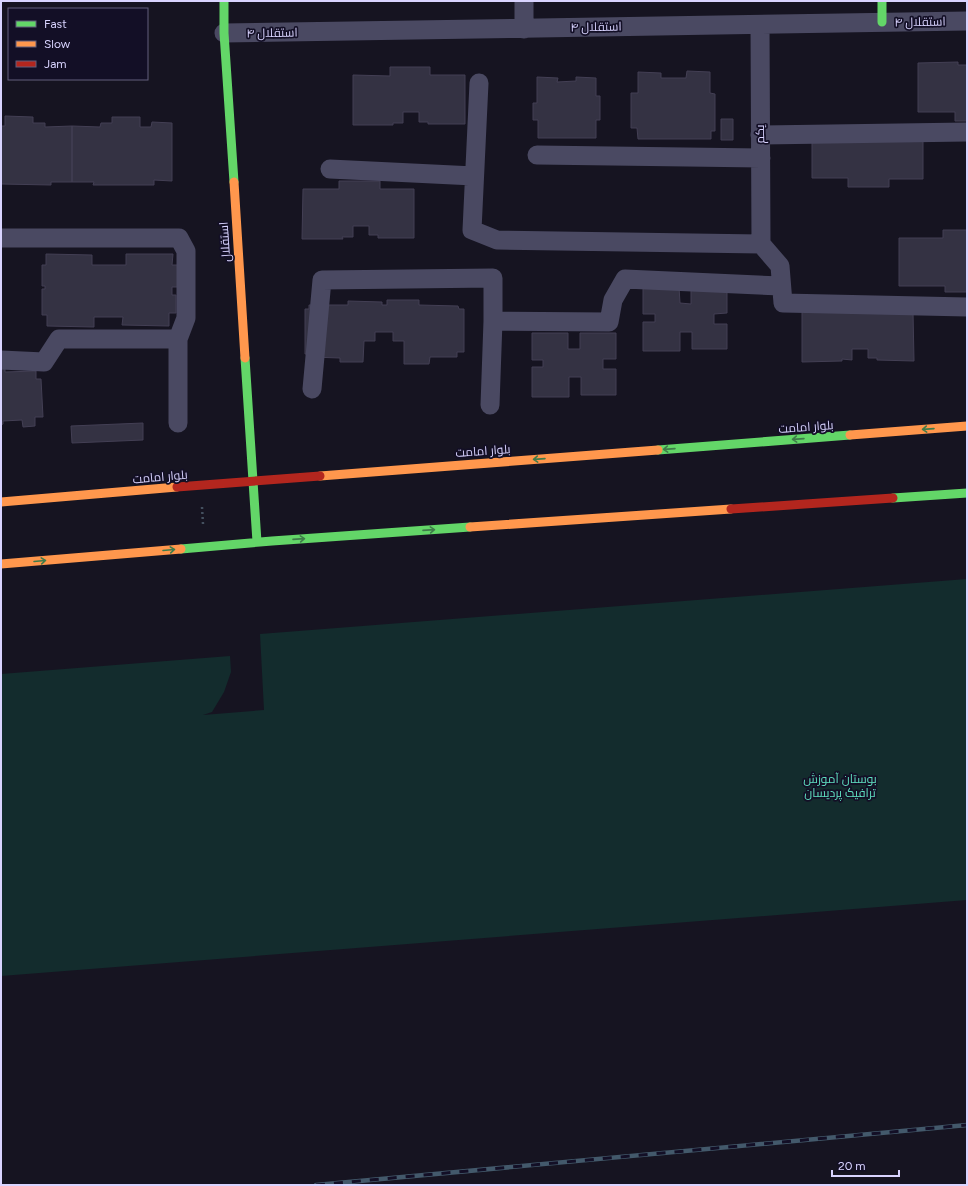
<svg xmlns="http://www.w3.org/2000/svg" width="968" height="1186" font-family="Figtree,Cairo,sans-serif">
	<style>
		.green { fill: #132c2d }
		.building { fill: #343243; stroke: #433f54 }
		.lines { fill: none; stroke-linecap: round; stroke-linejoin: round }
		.path { stroke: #44505f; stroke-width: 2.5; stroke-dasharray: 2 3; stroke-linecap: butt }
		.street { stroke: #4a4962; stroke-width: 19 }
		.fast { stroke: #63d668; stroke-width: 9 }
		.slow { stroke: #ff974d; stroke-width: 9 }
		.jam { stroke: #b3261e; stroke-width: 9 }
		.rail-casing { stroke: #43596b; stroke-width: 4.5 }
		.rail { stroke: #130f26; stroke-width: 3; stroke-dasharray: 9; stroke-linecap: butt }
		.oneway { stroke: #3f7c4a }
		.labels { text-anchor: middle; stroke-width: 3.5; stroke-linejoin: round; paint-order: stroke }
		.street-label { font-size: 12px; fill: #d9d4ff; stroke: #130f26 }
		.park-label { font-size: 12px; fill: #5fe0c0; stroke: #130f26 }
	</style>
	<rect width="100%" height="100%" fill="#161421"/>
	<path class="green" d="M967 579V900L1 976V674L230 656 231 672 224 692 212 712 203 715 264 710 260 634Z"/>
	<path class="building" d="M958 62V65H967V121H955V112H918V63Z
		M390 67H430V75H465V124H428V122H419V112H403V123H393V125H353V75L390 76Z
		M687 71 710 72V93L715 94V131H711V139H638L637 128H631V93H638V72L661 73V78H686Z
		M537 77 558 78 557 82 576 81V77L596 78V96H600V120H596V138H538V120H533V103H537Z
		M5 116 33 117V123H45V127L72 126V182H51V185L1 184V126H5Z
		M112 117H140V127H151L152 122 172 123V181L154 180V185H93L94 182H72V126L100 127 101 123H112Z
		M721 119H733V140H721Z
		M812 129 923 130V179H889V187H848V178H812Z
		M339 181H380V189H414V238H378V235H369V226H353V237H342L343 239H302L303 189H339Z
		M943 230H967V292H945V286H899V238H943Z
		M46 254 92 255V265H126V254H173L172 265H178V287H172V295H176V313H169V326L122 325 123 317H94V327L47 326V315H42V289H45V286H42V265H46Z
		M679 287 680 303 691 304V287H727V313L714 314V324H727V349H692V332H680V351H643V322H655V314H643V288Z
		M387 300H419V305L458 306 459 309H464V352H457V357H430L429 364H404V341H393V332H375V341H364L363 362H340V358L311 357V354H305V309H309V305H348V301L382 302V305H387Z
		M802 312H913L914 361 877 360V358H868V349H852V360L842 359V361L802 362Z
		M532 333H568V349H580V333H616V359H603V369H616V395H581V377H569V397H532V367H543V360H532Z
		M1 365H5V372L36 371V379H41L43 417H35V426L23 427 22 420 3 421V424L1 425Z
		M143 423V440L72 443 71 426Z"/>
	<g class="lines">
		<path class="path" d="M202 507 203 524"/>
		<path class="street" d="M760 25 761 244
			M524 29V1
			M224 33 967 21
			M479 83 472 230 497 240 761 244 780 266 783 303 967 307
			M760 135 967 132
			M537 155 761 158
			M330 169 474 176
			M1 238H179L186 251V318L178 339V423
			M1 360 44 362 59 339H178
			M312 389 322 280 493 278V321L609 322 613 300 625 279 781 286
			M490 405 493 321"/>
		<path class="fast" d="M224 1V33L234 182
			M882 1V22
			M245 358 253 481
			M658 450 850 435
			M253 481 257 542
			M893 498 967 493
			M181 549 272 541 470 527"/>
		<path class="slow" d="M234 182 245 358
			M850 435 967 426
			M320 476 658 450
			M1 502 177 487
			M470 527 731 509
			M1 564 181 549"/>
		<path class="jam" d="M177 487 320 476
			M731 509 893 498"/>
		<defs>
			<path id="rail" d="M316 1185 967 1125"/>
		</defs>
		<use href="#rail" class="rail-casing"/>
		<use href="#rail" class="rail"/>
	</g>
	<defs><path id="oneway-shaft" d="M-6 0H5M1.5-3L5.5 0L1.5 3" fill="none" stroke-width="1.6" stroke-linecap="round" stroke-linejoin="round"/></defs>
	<g class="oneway">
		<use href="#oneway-shaft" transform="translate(928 429) rotate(176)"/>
		<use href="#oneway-shaft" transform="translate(798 439) rotate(176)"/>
		<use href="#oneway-shaft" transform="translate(669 449) rotate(176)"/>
		<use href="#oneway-shaft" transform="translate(539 459) rotate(176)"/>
		<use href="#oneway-shaft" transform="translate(429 530) rotate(-4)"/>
		<use href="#oneway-shaft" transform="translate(299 539) rotate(-4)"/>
		<use href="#oneway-shaft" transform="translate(169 550) rotate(-5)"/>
		<use href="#oneway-shaft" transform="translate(40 561) rotate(-5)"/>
	</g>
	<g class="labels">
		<g class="street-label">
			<text transform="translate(920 22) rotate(-1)" y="4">استقلال ۴</text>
			<text transform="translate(596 27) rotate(-1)" y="4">استقلال ۴</text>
			<text transform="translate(272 33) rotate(-1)" y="4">استقلال ۴</text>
			<text transform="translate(760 134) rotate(-91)" y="4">یکم</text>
			<text transform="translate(225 242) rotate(-94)" y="4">استقلال</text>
			<text transform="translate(806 427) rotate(-4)" y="4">بلوار امامت</text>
			<text transform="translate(483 451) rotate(-4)" y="4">بلوار امامت</text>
			<text transform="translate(160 477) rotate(-5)" y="4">بلوار امامت</text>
		</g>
		<g class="park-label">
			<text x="840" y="783">بوستان آموزش<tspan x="840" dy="14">ترافیک پردیسان</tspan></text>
		</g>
	</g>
	<rect width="968" height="1186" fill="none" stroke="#d9d4ff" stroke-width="4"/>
	<rect x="8" y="8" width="140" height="72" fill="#130f26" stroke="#625e7d"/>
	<rect x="16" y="21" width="20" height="6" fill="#63d668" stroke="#625e7d"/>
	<text x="44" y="28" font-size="12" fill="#d9d4ff">Fast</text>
	<rect x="16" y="41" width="20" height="6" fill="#ff974d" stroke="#625e7d"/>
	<text x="44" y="48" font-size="12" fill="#d9d4ff">Slow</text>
	<rect x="16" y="61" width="20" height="6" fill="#b3261e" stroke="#625e7d"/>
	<text x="44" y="68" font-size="12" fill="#d9d4ff">Jam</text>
	<path d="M832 1170v6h67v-6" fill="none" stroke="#d9d4ff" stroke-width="2"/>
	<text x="838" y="1170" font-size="12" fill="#d9d4ff" stroke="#130f26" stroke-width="3" paint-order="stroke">20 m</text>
</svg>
